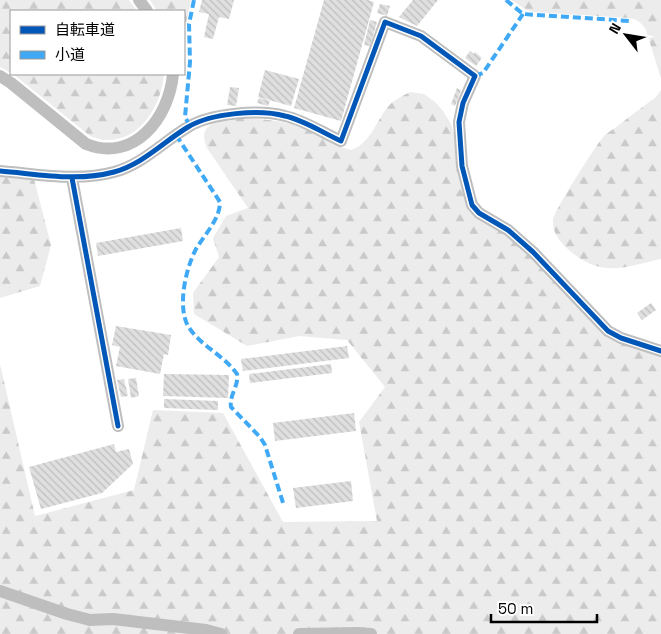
<svg xmlns="http://www.w3.org/2000/svg" width="661" height="634" font-family="'Space Grotesk','Noto Sans JP',sans-serif">
	<style>
		.forest { fill: url(#forest-firs) }
		.building { fill: url(#building-back-hatch) }
		.lines { fill: none; stroke-linecap: round; stroke-linejoin: round }
		.minor { stroke: #bebebe; stroke-width: 12 }
		.quiet { stroke: #3fa9f5; stroke-width: 4; stroke-dasharray: 8 4; stroke-linecap: butt }
		.cycleway-casing { stroke: #fff; stroke-width: 8 }
		.cycleway { stroke: #0057b8; stroke-width: 5 }
	</style>
	<defs>
		<pattern id="forest-firs" width="22" height="20" patternUnits="userSpaceOnUse" patternTransform="scale(1.25)"><rect width="22" height="20" fill="#ececec"/><path d="M5 1l3.5 6h-7zM16 11l3.5 6h-7z" fill="#c9c9c9"/></pattern>
		<pattern id="building-back-hatch" width="6" height="6" patternUnits="userSpaceOnUse" patternTransform="scale(1.25)"><rect width="6" height="6" fill="#dfdfdf"/><path d="M-1 5l2 2M0 0l6 6M5-1l2 2" fill="none" stroke="#bebebe"/></pattern>
	</defs>
	<rect width="100%" height="100%" fill="#fff"/>
	<path class="forest" d="M0 0H129L137 11H11V73L0 67Z
		M150 0H191L184 32V11H157Z
		M511 0H661V79L646 30C642 23 638 20 630 18L533 12 525 9Z
		M13 74H164C161 111 132 153 90 136Z
		M661 90V259C624 267 604 278 571 252 561 243 552 234 553 220 554 211 596 145 604 136 608 132 615 128 619 125 631 115 644 106 656 97Z
		M410 92 424 94 435 102 443 111 451 124 455 138 458 175 468 208 505 235 529 256 600 330 661 356V634H0V364L35 516 134 490 153 410 223 413 283 522 377 521 359 422 385 387 347 340 299 336 247 346 194 314 193 293 219 257 213 238 226 216 248 208 207 148C204 141 202 133 208 127 219 114 276 119 291 124 312 129 330 145 351 150 369 145 376 122 387 108 393 100 401 97 410 92Z
		M0 176 34 179 51 245 40 286 0 298Z"/>
	<path class="building" d="M202 0H234L229 19 219 17 213 39 204 37 209 14 199 12Z
		M324 0H368L374 2 341 121 294 108Z
		M413 0H438L417 26 399 17Z
		M380 4 390 6 387 16 377 13Z
		M370 20 377 22 370 46 364 45Z
		M470 51 474 54 475 52 482 58 476 66 465 58Z
		M265 70 299 79 291 106 258 97Z
		M230 87 239 88 236 106 227 105Z
		M457 88 461 90 455 106 451 104Z
		M259 98 270 101 268 106 257 103Z
		M181 228 183 241 98 256 96 243Z
		M651 303 656 310 642 320 637 313Z
		M116 326 171 335 168 355 164 354 160 374 116 366 120 347 112 345Z
		M347 346 349 358 243 371 241 359Z
		M331 364 332 373 250 383 249 374Z
		M164 374 229 375 228 398 163 396Z
		M136 378 139 396 131 398 128 379Z
		M124 379 128 396 121 397 117 380Z
		M164 399 218 401V410L164 408Z
		M354 413 356 431 275 441 273 423Z
		M114 444 116 452 129 449 133 464 102 493 41 509 29 467Z
		M351 481 353 501 296 508 293 488Z"/>
	<g class="lines">
		<path class="minor" d="M139 0 147 11
			M0 76 11 83 86 144C134 163 169 118 173 74
			M0 171C38 174 77 182 114 172 143 164 163 142 188 127 211 113 260 109 285 116 304 120 323 133 341 141L385 22 421 36 475 76 463 103 459 122 462 166 472 205 479 213 508 230 533 252 608 331 621 338 661 351
			M72 178 118 426
			M0 591 67 614 90 620 113 619 206 630 221 634
			M299 634 358 633 371 634"/>
		<path class="quiet" d="M506 0 523 14 630 21
			M475 76 483 73 523 14
			M190 126 185 117 190 62 189 24 194 0
			M176 135 220 202C220 219 205 234 196 249 186 268 177 306 188 326 200 346 224 355 237 374 239 386 229 395 231 407L260 437 265 445 284 506"/>
		<defs>
			<path id="cycleway" d="M0 171C38 174 77 182 114 172 143 164 163 142 188 127 211 113 260 109 285 116 304 120 323 133 341 141L385 22 421 36 475 76 463 103 459 122 462 166 472 205 479 213 508 230 533 252 608 331 621 338 661 351
				M72 178 118 426"/>
		</defs>
		<use href="#cycleway" class="cycleway-casing"/>
		<use href="#cycleway" class="cycleway"/>
	</g>
	<rect x="10" y="10" width="175" height="65" fill="#ffffff" stroke="#999999"/>
	<rect x="20" y="26" width="25" height="8" fill="#0057b8" stroke="#999999"/>
	<text x="55" y="35" font-size="15" fill="#000000">自転車道</text>
	<rect x="20" y="51" width="25" height="8" fill="#3fa9f5" stroke="#999999"/>
	<text x="55" y="60" font-size="15" fill="#000000">小道</text>
	<g transform="translate(626 35) rotate(301)" stroke="#ffffff" stroke-width="4" paint-order="stroke">
	<path d="M0-4L9 19L0 12L-9 19Z" fill="#000000"/>
	<text y="-8" font-size="14" font-weight="bold" text-anchor="middle" fill="#000000">N</text>
	</g>
	<path d="M491 614v8h106v-8" fill="none" stroke="#000000" stroke-width="2.5"/>
	<text x="498" y="614" font-size="15" fill="#000000" stroke="#ffffff" stroke-width="4" paint-order="stroke">50 m</text>
</svg>
